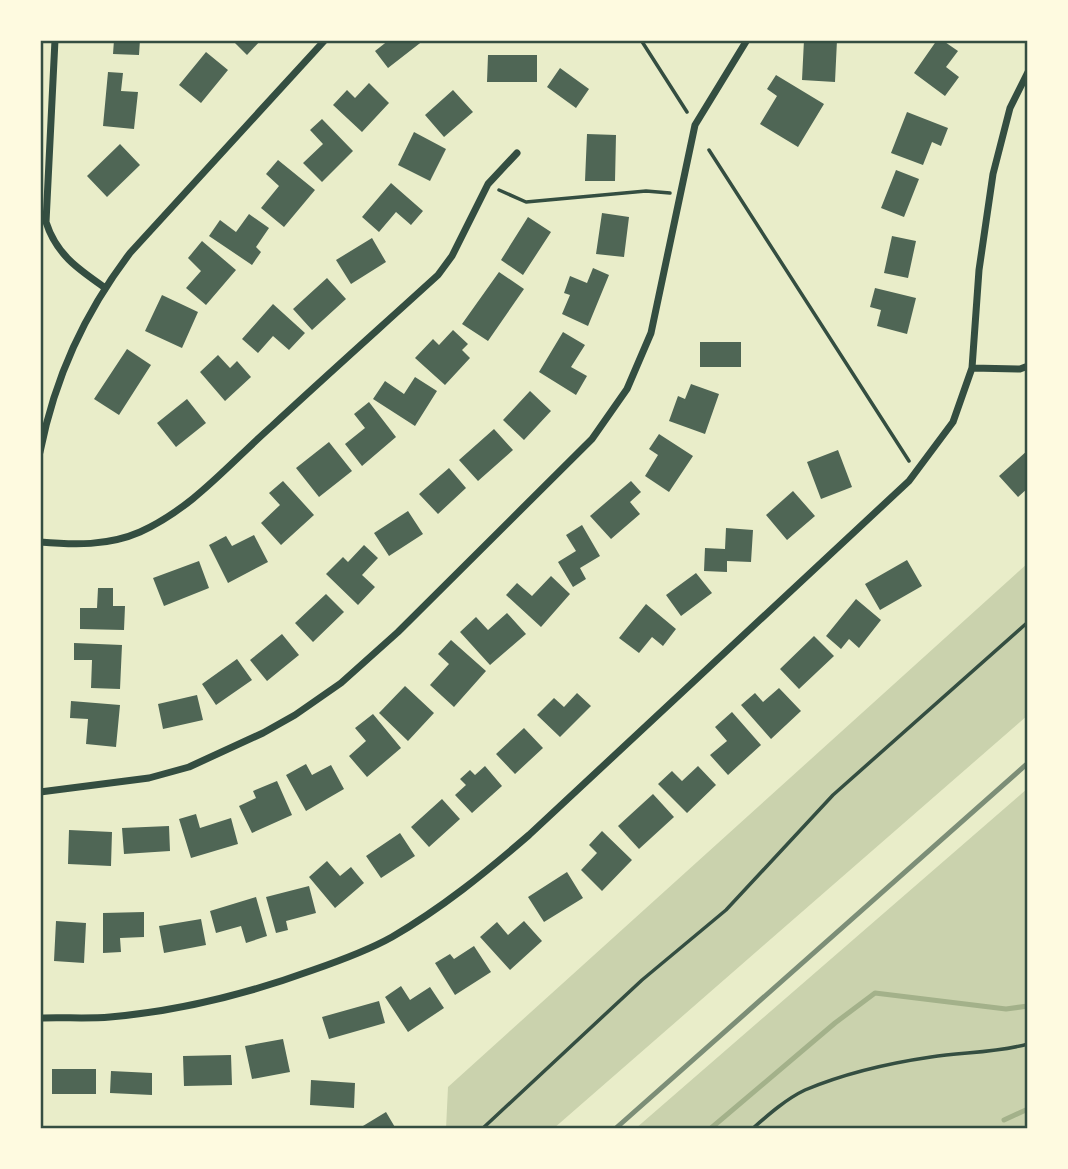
<svg xmlns="http://www.w3.org/2000/svg" width="1068" height="1169" font-family="Cabin,sans-serif">
	<style>
		.green { fill: #cad2ad }
		.lines { fill: none; stroke-linecap: round; stroke-linejoin: round }
		.stream { stroke: #a3b18a; stroke-width: 5 }
		.building { fill: #4f6655 }
		.path { stroke: #344e41; stroke-width: 3.5 }
		.minor { stroke: #344e41; stroke-width: 7 }
		.rail { stroke: #7c8e77; stroke-width: 5 }
		.neatline { fill: none; stroke: #344e41; stroke-width: 2.5 }
	</style>
	<rect width="100%" height="100%" fill="#e9edc9"/>
	<path class="green" d="M1028 563V715L553 1129H446L448 1087Z
		M1028 788V1129H635Z"/>
	<g class="lines">
		<path class="stream" d="M1004 1120 1028 1109
			M710 1129 835 1023 875 993 1006 1009 1028 1006"/>
	</g>
	<path class="building" d="M114 40H140L139 55 113 54Z
		M232 40H261L247 55Z
		M389 40H424L388 68 375 51Z
		M804 40H837L835 82 802 80Z
		M937 40H942L958 51 946 67 959 77 945 96 914 73Z
		M206 52 228 70 201 103 179 85Z
		M488 55H537V82H487Z
		M560 68 589 89 576 108 547 87Z
		M108 72 123 73 121 91 138 92 134 129 103 126Z
		M776 75 824 104 798 147 760 124 777 96 767 89Z
		M369 83 389 103 362 132 333 105 347 90 355 98Z
		M453 90 473 112 444 137 425 115Z
		M907 112 948 128 941 146 932 142 923 165 891 153Z
		M322 119 353 151 322 182 303 163 323 144 310 130Z
		M414 132 446 149 430 181 398 165Z
		M587 134 616 135 615 181H585Z
		M120 144 140 165 107 197 87 176Z
		M278 160 315 190 284 227 261 208 279 186 266 174Z
		M896 170 919 179 904 217 881 208Z
		M391 183 423 211 411 225 396 212 379 232 362 217Z
		M602 213 629 217 624 257 596 254Z
		M249 214 269 228 256 247 261 252 252 265 209 236 220 220 236 232Z
		M528 217 551 232 523 275 501 260Z
		M892 236 916 241 908 278 884 273Z
		M372 238 386 262 351 284 336 260Z
		M202 241 236 270 206 305 186 288 201 271 188 258Z
		M593 268 609 275 588 326 562 314 570 295 564 293 570 276 587 283Z
		M499 272 524 289 488 341 462 324Z
		M327 278 346 299 312 330 293 309Z
		M875 288 916 298 907 334 877 326 881 310 870 307Z
		M162 295 198 312 182 348 145 331Z
		M273 304 305 333 289 350 273 336 258 353 242 339Z
		M453 330 468 344 462 350 470 358 445 385 415 358 433 339 439 345Z
		M563 332 585 345 571 367 587 376 576 395 539 372Z
		M700 342H741V367H700Z
		M127 349 151 365 119 415 94 399Z
		M218 355 230 368 237 361 251 377 225 401 200 372Z
		M415 377 437 391 415 426 373 399 385 381 404 394Z
		M691 384 719 394 705 434 669 421 678 396 685 399Z
		M530 391 551 411 524 440 503 420Z
		M187 399 206 423 176 447 157 423Z
		M369 402 396 437 362 466 345 444 365 428 354 414Z
		M494 429 513 450 478 481 459 460Z
		M659 434 693 456 669 492 645 476 658 455 649 449Z
		M329 442 352 471 319 497 296 468Z
		M838 450 852 487 821 499 807 462Z
		M1028 450V488L1018 497 999 476Z
		M449 468 466 488 438 514 419 494Z
		M283 481 314 515 281 545 261 523 280 505 269 493Z
		M631 481 641 492 630 502 640 514 611 539 590 516Z
		M793 491 815 516 787 540 766 515Z
		M408 511 423 534 389 556 374 533Z
		M582 525 600 556 580 568 586 579 573 587 558 562 576 551 566 535Z
		M726 528 753 530 751 562 727 561V572L704 571 705 548 725 549Z
		M254 535 268 562 228 583 209 545 226 536 232 546Z
		M364 545 378 558 362 575 375 587 358 605 326 574 343 557 348 562Z
		M907 560 922 586 880 610 865 584Z
		M199 561 209 588 164 606 153 578Z
		M696 573 712 593 681 616 666 595Z
		M551 576 570 594 541 627 506 595 517 583 532 596Z
		M98 588H113V606H125L124 630 80 629V608H97Z
		M326 594 344 612 313 642 295 623Z
		M856 599 881 620 859 648 849 639 841 649 826 636Z
		M646 604 676 629 663 646 652 637 639 653 619 638Z
		M507 613 526 634 490 665 460 632 476 617 488 630Z
		M282 634 299 655 267 681 250 660Z
		M814 636 834 656 799 689 780 669Z
		M451 640 486 671 454 707 430 685 449 664 438 654Z
		M74 643 122 645 120 689 91 688 92 660H74Z
		M237 659 252 680 216 705 202 684Z
		M405 686 434 713 408 741 379 713Z
		M779 688 801 711 771 739 741 705 755 693 763 702Z
		M577 693 591 706 560 737 537 715 554 698 564 707Z
		M197 695 203 720 163 729 158 704Z
		M71 701 120 705 116 747 86 744 88 719 70 718Z
		M732 712 761 745 728 775 710 755 727 741 715 727Z
		M373 714 401 748 367 777 349 756 366 741 355 728Z
		M524 728 543 748 515 774 496 754Z
		M306 764 312 775 331 765 344 789 306 811 286 775Z
		M485 766 502 786 472 813 455 795 466 785 460 779 470 770 475 775Z
		M698 766 716 785 687 813 658 784 672 771 682 781Z
		M277 781 292 815 252 833 239 806 256 798 253 791Z
		M653 794 674 817 639 849 618 826Z
		M442 799 460 819 429 847 411 827Z
		M196 814 200 828 231 818 238 844 191 858 179 819Z
		M169 826 170 851 124 854 122 828Z
		M69 830 112 832 111 866 68 864Z
		M602 831 632 860 602 891 581 870 597 853 589 845Z
		M400 833 415 856 381 878 366 856Z
		M327 861 340 876 351 867 364 883 335 908 309 877Z
		M567 872 583 898 544 922 528 897Z
		M309 886 316 913 286 921 288 930 276 933 266 897Z
		M256 897 267 936 246 943 241 926 216 933 210 911Z
		M144 912V937L120 938 121 952 103 953V913Z
		M201 919 206 945 164 953 159 926Z
		M56 921 86 923 84 963 54 961Z
		M524 921 542 941 510 970 480 937 497 922 508 935Z
		M474 946 491 972 455 995 435 963 450 954 454 959Z
		M401 986 410 1000 430 987 444 1008 408 1032 385 997Z
		M379 1001 385 1023 329 1039 322 1017Z
		M283 1039 290 1072 252 1079 245 1046Z
		M231 1055 232 1085 184 1086 183 1056Z
		M52 1069H96V1094H52Z
		M111 1071 152 1073V1095L110 1093Z
		M311 1080 355 1083 354 1108 310 1105Z
		M386 1112 396 1129H358Z"/>
	<g class="lines">
		<path class="path" d="M641 40 687 112
			M709 150 909 461
			M499 190 526 202 646 191 670 193
			M482 1129 642 980 726 910 833 795 1028 622
			M752 1129C768 1115 786 1099 805 1090 843 1074 890 1063 931 1057 963 1052 996 1053 1028 1044"/>
		<path class="minor" d="M55 40 46 222C56 254 78 269 104 287
			M972 368 979 270 993 174 1010 108 1028 72
			M40 452C55 377 84 314 130 253L325 40
			M40 542C74 545 108 546 140 532 193 508 229 464 272 426 327 375 382 326 438 275L452 256 488 184 517 153
			M40 792 149 778 189 767 263 733 295 715 341 683 398 632 592 439 627 389 651 333 695 125 747 40
			M40 1018C63 1017 87 1019 110 1017 180 1011 247 994 313 970 339 961 367 951 392 937 442 908 485 873 529 835L909 481 953 422 972 368 1020 369 1028 366"/>
		<path class="rail" d="M615 1129 1028 763"/>
	</g>
	<rect width="1068" height="1169" fill="none" stroke="#fefae0" stroke-width="84"/>
	<rect x="42" y="42" width="984" height="1085" class="neatline"/>
</svg>
